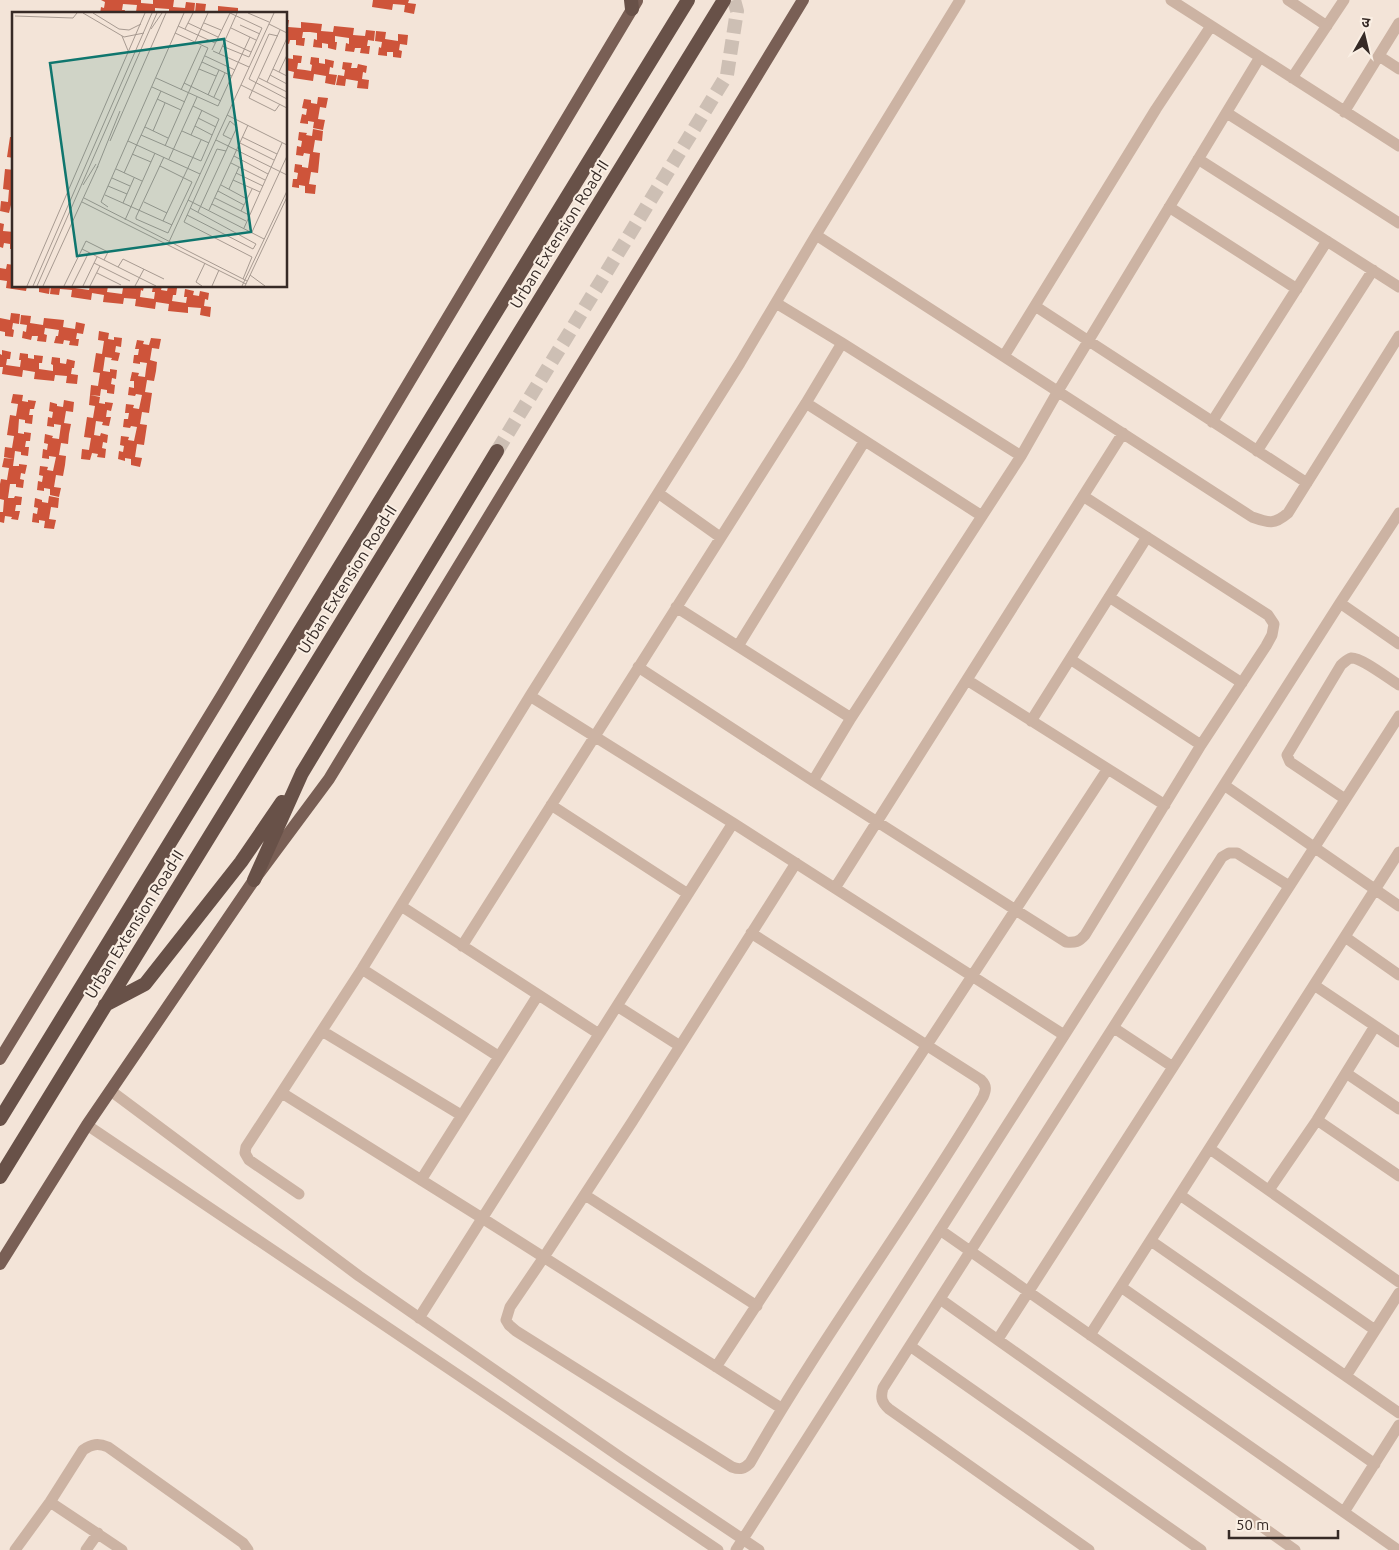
<svg xmlns="http://www.w3.org/2000/svg" width="1399" height="1550" font-family="Ubuntu,'Noto Sans Devanagari',sans-serif">
	<style>
		.building { fill: #ce543a }
		.lines { fill: none; stroke-linecap: round; stroke-linejoin: round }
		.trunk-tunnel { stroke: #cdbfb4; stroke-width: 14; stroke-dasharray: 14 7; stroke-linecap: butt }
		.minor { stroke: #ccb3a3; stroke-width: 11 }
		.primary { stroke: #795f55; stroke-width: 12 }
		.trunk { stroke: #685148; stroke-width: 14 }
		.labels { text-anchor: middle; stroke-width: 4; stroke-linejoin: round; paint-order: stroke }
		.street-label { font-size: 16px; fill: #362a26; stroke: #faefe4 }
		.inset-road { fill: none; stroke: #a79a91; stroke-width: 1 }
		.view { fill: #0f766e; fill-opacity: 0.15; stroke: #0f766e; stroke-width: 2.5 }
		.inset-edge { fill: none; stroke: #362a26; stroke-width: 2.5 }
	</style>
	<rect width="100%" height="100%" fill="#f3e4d8"/>
	<path class="building" d="M101 0H141V3L153 4V0H174L173 7 185 8 186 2 195 3 194 13 188 12 187 14H169V9L155 8V14H133L134 11 136 12 137 5 123 4 122 10H125L124 14H116V12L110 11 109 14H100L101 7 104 8 105 2Z
		M373 0H409L408 3 416 4 414 14 404 12 405 5 393 4 392 10 372 7Z
		M196 3 206 4 205 11 218 12V6L238 8V14L195 13Z
		M286 20H289L288 27 301 28V22L322 24 321 31 333 32 334 26 354 28 353 35 365 36 366 30 375 31 374 41 368 40 367 46H370L369 54 360 53 361 48H355L354 52 345 51 346 43 349 44V38L335 36V42H337L336 50 328 48V44L322 43V48L313 47 314 39 317 40V33L310 32H303L302 38H305L304 46 296 45V40H290L289 44 286 43Z
		M376 31 386 32 385 39 398 41V34L408 35 407 45 400 44 399 50 402 51 401 58 393 57V52H387V56L378 55 379 47 381 48 382 42 375 41Z
		M293 55 302 56 301 63H298L297 69 305 70 311 71 312 65 310 64 311 57 319 58V63L325 64V59L334 61 333 68 330 67 329 74 337 75 335 85 325 83 326 76 314 74 313 81 293 78 294 72 286 70V58L293 59Z
		M343 62 352 63 351 68H357L358 64 367 66 366 73 363 72 362 79 369 80 368 89 357 88 358 81 346 79 345 86 336 85 338 75 344 76 345 70 342 69Z
		M318 97 328 98 326 108 320 107 318 119 325 120 323 130 313 128 314 122 308 121V124L300 123 302 114 306 115 307 109 302 108 304 99 311 100V103L317 104Z
		M313 129 323 131 322 141 315 140 313 152 320 153 318 173 311 172 309 184 316 185 315 194 305 193V186L299 185V188L292 187 293 179H297L298 173 294 172 295 164 302 165V167L308 168 310 154 304 153 303 156 296 155 297 146 301 147 302 141 298 140 299 132 307 133 306 135 312 136Z
		M10 137H14V158L7 157Z
		M5 169 14 170V206L11 205 9 213 0 211 1 201 8 202 9 190 3 189Z
		M0 223 4 224 3 231 14 232V249H10V244L4 243 3 248 0 247Z
		M7 264 14 265V273H12L11 279H14V286H27L26 291 6 288 7 281 0 280V268L6 269Z
		M39 286H50L49 294 39 292Z
		M51 286H75V288L89 290 90 286H108L107 292 122 294 123 288 119 286H144L143 291 141 290 140 297 154 299 155 292H152L153 286H162L161 290 167 291 168 287 177 288 176 295H173L172 301 186 303 187 297H184L185 289 194 291 193 295 199 296 200 291 209 293 208 300 205 299 204 306 211 307 210 317 200 315 201 308 188 307V313L168 311 169 304 156 302 155 309 135 306 136 299 124 298 123 304 103 302 104 295 92 293 91 300 71 297 72 290 60 289 59 295 50 294Z
		M11 313 20 314 19 324 13 323 12 329 14 330 13 337 5 336V332L0 331V318L10 320Z
		M21 315 31 316 30 323 43 325 44 318 64 320 63 327 75 329 76 322 85 324 83 334 77 333 76 339H79L78 346 69 345 70 341 64 340 63 344 54 343 56 336H58L59 330 45 328 44 334 47 335 46 342 37 341 38 336H32L31 340 22 338 23 331 26 332 27 325 20 324Z
		M99 331 109 333 108 339 114 340V337L122 338 121 347 116 346 115 352 120 353 118 361 111 360 112 358 105 357 103 371 110 372V369L117 370 116 379 112 378 111 384 115 385 114 394 107 393V390L101 389 100 396 90 395 91 385 98 386 100 373 93 372 96 353 102 354 104 341 98 340Z
		M151 338 161 339 159 349 152 348 150 360 157 362 156 371 154 381 147 380 145 392 152 393 149 413 142 412 140 424 147 425 144 445 137 444 135 457 142 458 140 467 131 465V459L125 458V461L118 459 119 451 123 452 124 446 120 445 121 436 129 437 128 440 134 441 137 427 131 426 130 428 123 427 124 419H128L129 413H125L126 404 134 405 133 408 139 409 142 395 136 394 135 396 128 395 129 387 134 388V381H130L132 372 139 373 138 376 145 377 146 369 147 363 140 362V364L133 363 134 355H138L139 349H135L137 340 144 341 143 344 149 345Z
		M2 350 11 352 10 359H7L6 365 20 367 21 360H19L20 353 28 354V358L34 359V355L43 356 42 363H39V369L53 371V365L51 364 52 357 60 358V363L66 364 67 359 75 361 74 368H72L71 374 78 375 77 384 66 383 67 376 55 375 54 381 34 379 35 372 23 370 22 377 2 374 3 367H0V354L2 355Z
		M13 394 23 395 22 401 28 402V400L36 401 34 409H30L29 415H33L32 424 25 423V420L19 419 18 433 24 434V432L31 433 30 441H26L25 447H29L28 456 21 455V452L15 451 14 459 4 457 5 447 12 448 14 436 7 435 10 415 16 416 18 404 11 403Z
		M90 395 100 397 99 403 105 404V402L113 403 111 411 107 410 106 417H111L109 426 102 425 103 422 96 421 94 435 100 436 101 433 108 435 107 443 103 442 102 448 106 449 105 458 97 457 98 454 92 453 90 460 81 459 82 449 89 450 91 438 84 437 87 417 93 418 95 406 89 405Z
		M64 400 74 402 73 412 66 411 64 423 71 424 69 434 68 444 61 443 59 455 66 456 65 465 63 476 56 475 54 487 61 488 59 497 50 495V489L44 488V491L37 490 38 481 42 482 43 476 39 475 40 466 48 467 47 470 53 471 56 457 49 456V459L42 458 43 449 47 450 48 444 44 443 45 434 53 436 52 438 59 439 61 425 54 424V427L47 426 48 417 52 418 53 412 49 411 50 402 57 404V406L63 407Z
		M4 458 14 459 13 466H19V464L27 465 25 474 21 473 20 479 24 480 23 488 16 487V484H10L8 498H14L15 496 22 497 21 505H16L15 511H20L18 520 11 519 12 517 5 516 4 523 0 522V512H3L4 500 0 499V484L1 479 7 480 9 468 2 467Z
		M49 496 59 498 58 508 51 507 49 519 56 520 54 529 44 528 45 521 39 520V523L32 522 33 513 37 514 38 508 34 507 35 498 42 500V502L48 503Z"/>
	<g class="lines">
		<path class="trunk-tunnel" d="M497 451 727 75 737 11 734 0"/>
		<path class="minor" d="M1171 0 1399 146
			M1288 0 1327 26
			M1379 56 1399 69
			M1292 78 1344 0
			M1344 112 1399 23
			M1227 113 1399 223
			M1198 159 1399 287
			M1169 207 1297 289
			M816 235 1252 517C1269 523 1274 525 1288 513L1399 336
			M776 303 842 343 1021 456
			M1035 306 1307 483
			M1004 356 1156 109 1211 26
			M806 403 982 516
			M1212 422 1327 241
			M1257 451 1373 270
			M658 493 720 537
			M1109 597 1242 683
			M1340 603 1399 644
			M676 607 851 718
			M738 646 864 442
			M1070 659 1201 745
			M638 667 813 781 1066 942C1075 943 1079 942 1085 935L1201 745 1266 646 1272 635 1274 624 1268 615 1083 496
			M967 680 1165 805
			M530 696 733 823 1064 1035
			M1031 721 1147 537
			M813 781 851 718 1021 456 1058 391 1260 57
			M1224 785 1399 906
			M1345 799 1290 762 1287 755 1341 665C1344 663 1347 659 1351 658 1361 657 1389 679 1399 685
			M551 805 688 894
			M835 888 1123 433
			M401 906 599 1034
			M751 933 981 1080C987 1086 986 1090 983 1097 909 1221 822 1337 750 1463 744 1469 740 1470 732 1467L516 1331 509 1325 506 1320 510 1307 544 1257 632 1122 796 863
			M1345 937 1399 975
			M462 946 806 403 842 343
			M362 969 498 1056
			M1314 985 1399 1042
			M617 1006 680 1046
			M1114 1028 1173 1067
			M322 1031 461 1115
			M1346 1073 1399 1109
			M111 1091 359 1276 623 1459 759 1550
			M282 1093 482 1218 781 1408
			M1317 1120 1399 1176
			M87 1125 718 1550
			M1210 1149 1399 1282
			M421 1180 538 995
			M1269 1190 1317 1120 1375 1026
			M299 1194 249 1160 245 1153 246 1147 362 969 530 696 740 363 816 235 960 0
			M585 1195 757 1306
			M1180 1195 1375 1330
			M940 1230 1398 1550
			M1151 1241 1399 1413
			M1121 1287 1375 1464
			M940 1299 1295 1550
			M419 1318 733 823
			M1090 1335 1399 852
			M998 1339 1399 716
			M910 1346 1201 1550
			M716 1367 1107 770
			M1346 1376 1399 1293
			M50 1502 122 1550
			M1344 1512 1399 1425
			M15 1550 50 1502 83 1450C92 1444 98 1443 108 1447L243 1543 248 1550
			M86 1550 98 1533
			M736 1550 1340 603 1399 513
			M1089 1550 889 1409C882 1403 880 1398 883 1388 995 1211 1110 1035 1222 857L1229 853H1237L1289 886"/>
		<path class="primary" d="M0 1059 222 695 637 1
			M0 1264 87 1125 254 880 329 779 803 0"/>
		<path class="trunk" d="M631 0 632 9
			M254 880 302 773 497 451
			M105 1005 145 984 241 862 282 802
			M0 1119 688 0
			M0 1177 724 0"/>
	</g>
	<g class="labels">
		<g class="street-label">
			<text transform="translate(559 234) rotate(-58)" y="6">Urban Extension Road-II</text>
			<text transform="translate(347 579) rotate(-58)" y="6">Urban Extension Road-II</text>
			<text transform="translate(134 924) rotate(-58)" y="6">Urban Extension Road-II</text>
		</g>
	</g>
	<g transform="translate(12 12)">
		<rect width="275" height="275" fill="#f3e4d8"/>
		<path class="inset-road" d="M71 1 112 25 132 21M81 1 107 17 117 18 129 12M236 1 257 10M3 4 61 6 65 1M176 11 206 25M192 11 209 18M257 12 275 21M228 13 248 22M166 14 203 31M219 16 244 28M139 17 150 1M173 17 181 1M163 21 196 36M110 24 117 41M266 24 257 22 237 67 275 87M213 28 239 40M183 30 196 1M200 38 218 1 250 16 237 45 210 34M201 39 237 55M207 42 225 1M193 44 223 58M190 50 220 64M187 57 204 64M261 57 275 64M267 60 275 43M258 63 275 72M144 66 206 94 238 25M247 66 275 80M255 70 275 26M172 71 209 89M229 73 275 96M140 75 173 90M169 78 189 34M196 83 207 58M202 85 213 61M145 87 169 98M268 92 263 99 237 86 268 18M215 103 275 133M186 106 204 115M183 114 200 123M133 115 156 126M141 119 153 91M170 119 197 131M129 123 189 149 207 107 181 94M179 123 190 98M230 125 265 142M204 128 275 163M98 129 154 1M116 129 188 162M228 131 262 148M153 134 196 36M214 139 205 137 172 210 240 245 231 267M120 142 139 150M222 144 256 162M157 147 185 85M219 151 253 168M148 154 180 170 156 221 124 207V205L152 145M85 156 108 99M104 157 130 169M112 161 149 79M224 161 251 174M100 166 118 174M221 168 248 180M71 173 84 152M209 173 235 187M96 174 115 182M217 177 227 155M206 179 232 193M93 183 160 213M72 186 235 269M203 186 237 203M176 188 252 227M70 190 234 272M132 190 155 201M111 191 122 166M200 192 234 209M96 195 89 190 172 1M197 198 236 113M229 199 240 177M186 200 225 115 218 109 211 123 219 127M175 203 241 237 244 232 178 196M113 208 143 141M151 209 189 128M232 216 270 131M240 220 275 144M156 232 262 1M70 237 144 274M82 251 118 269M106 255 111 247 152 267M85 261 109 273M238 263 253 274M15 274 133 1M21 274 140 1M25 274 145 1M31 274 86 154M52 274 74 229 96 240 92 248M60 274 77 240M71 274 85 245M78 274 88 254M123 274 132 257M190 274 184 270 193 251M200 274 207 258M230 274 275 179M233 274 275 185"/>
		<path class="view" d="M212 27 239 220 65 244 38 51Z"/>
		<rect width="275" height="275" class="inset-edge"/>
	</g>
	<g transform="translate(1364 35) rotate(8)" stroke="#faefe4" stroke-width="4" paint-order="stroke">
	<path d="M0-4L9 19L0 12L-9 19Z" fill="#362a26"/>
	<text y="-8" font-size="14" font-weight="bold" text-anchor="middle" fill="#362a26">उ</text>
	</g>
	<path d="M1229 1530v8h109v-8" fill="none" stroke="#362a26" stroke-width="2.5"/>
	<text x="1236" y="1530" font-size="15" fill="#362a26" stroke="#faefe4" stroke-width="4" paint-order="stroke">50 m</text>
</svg>
